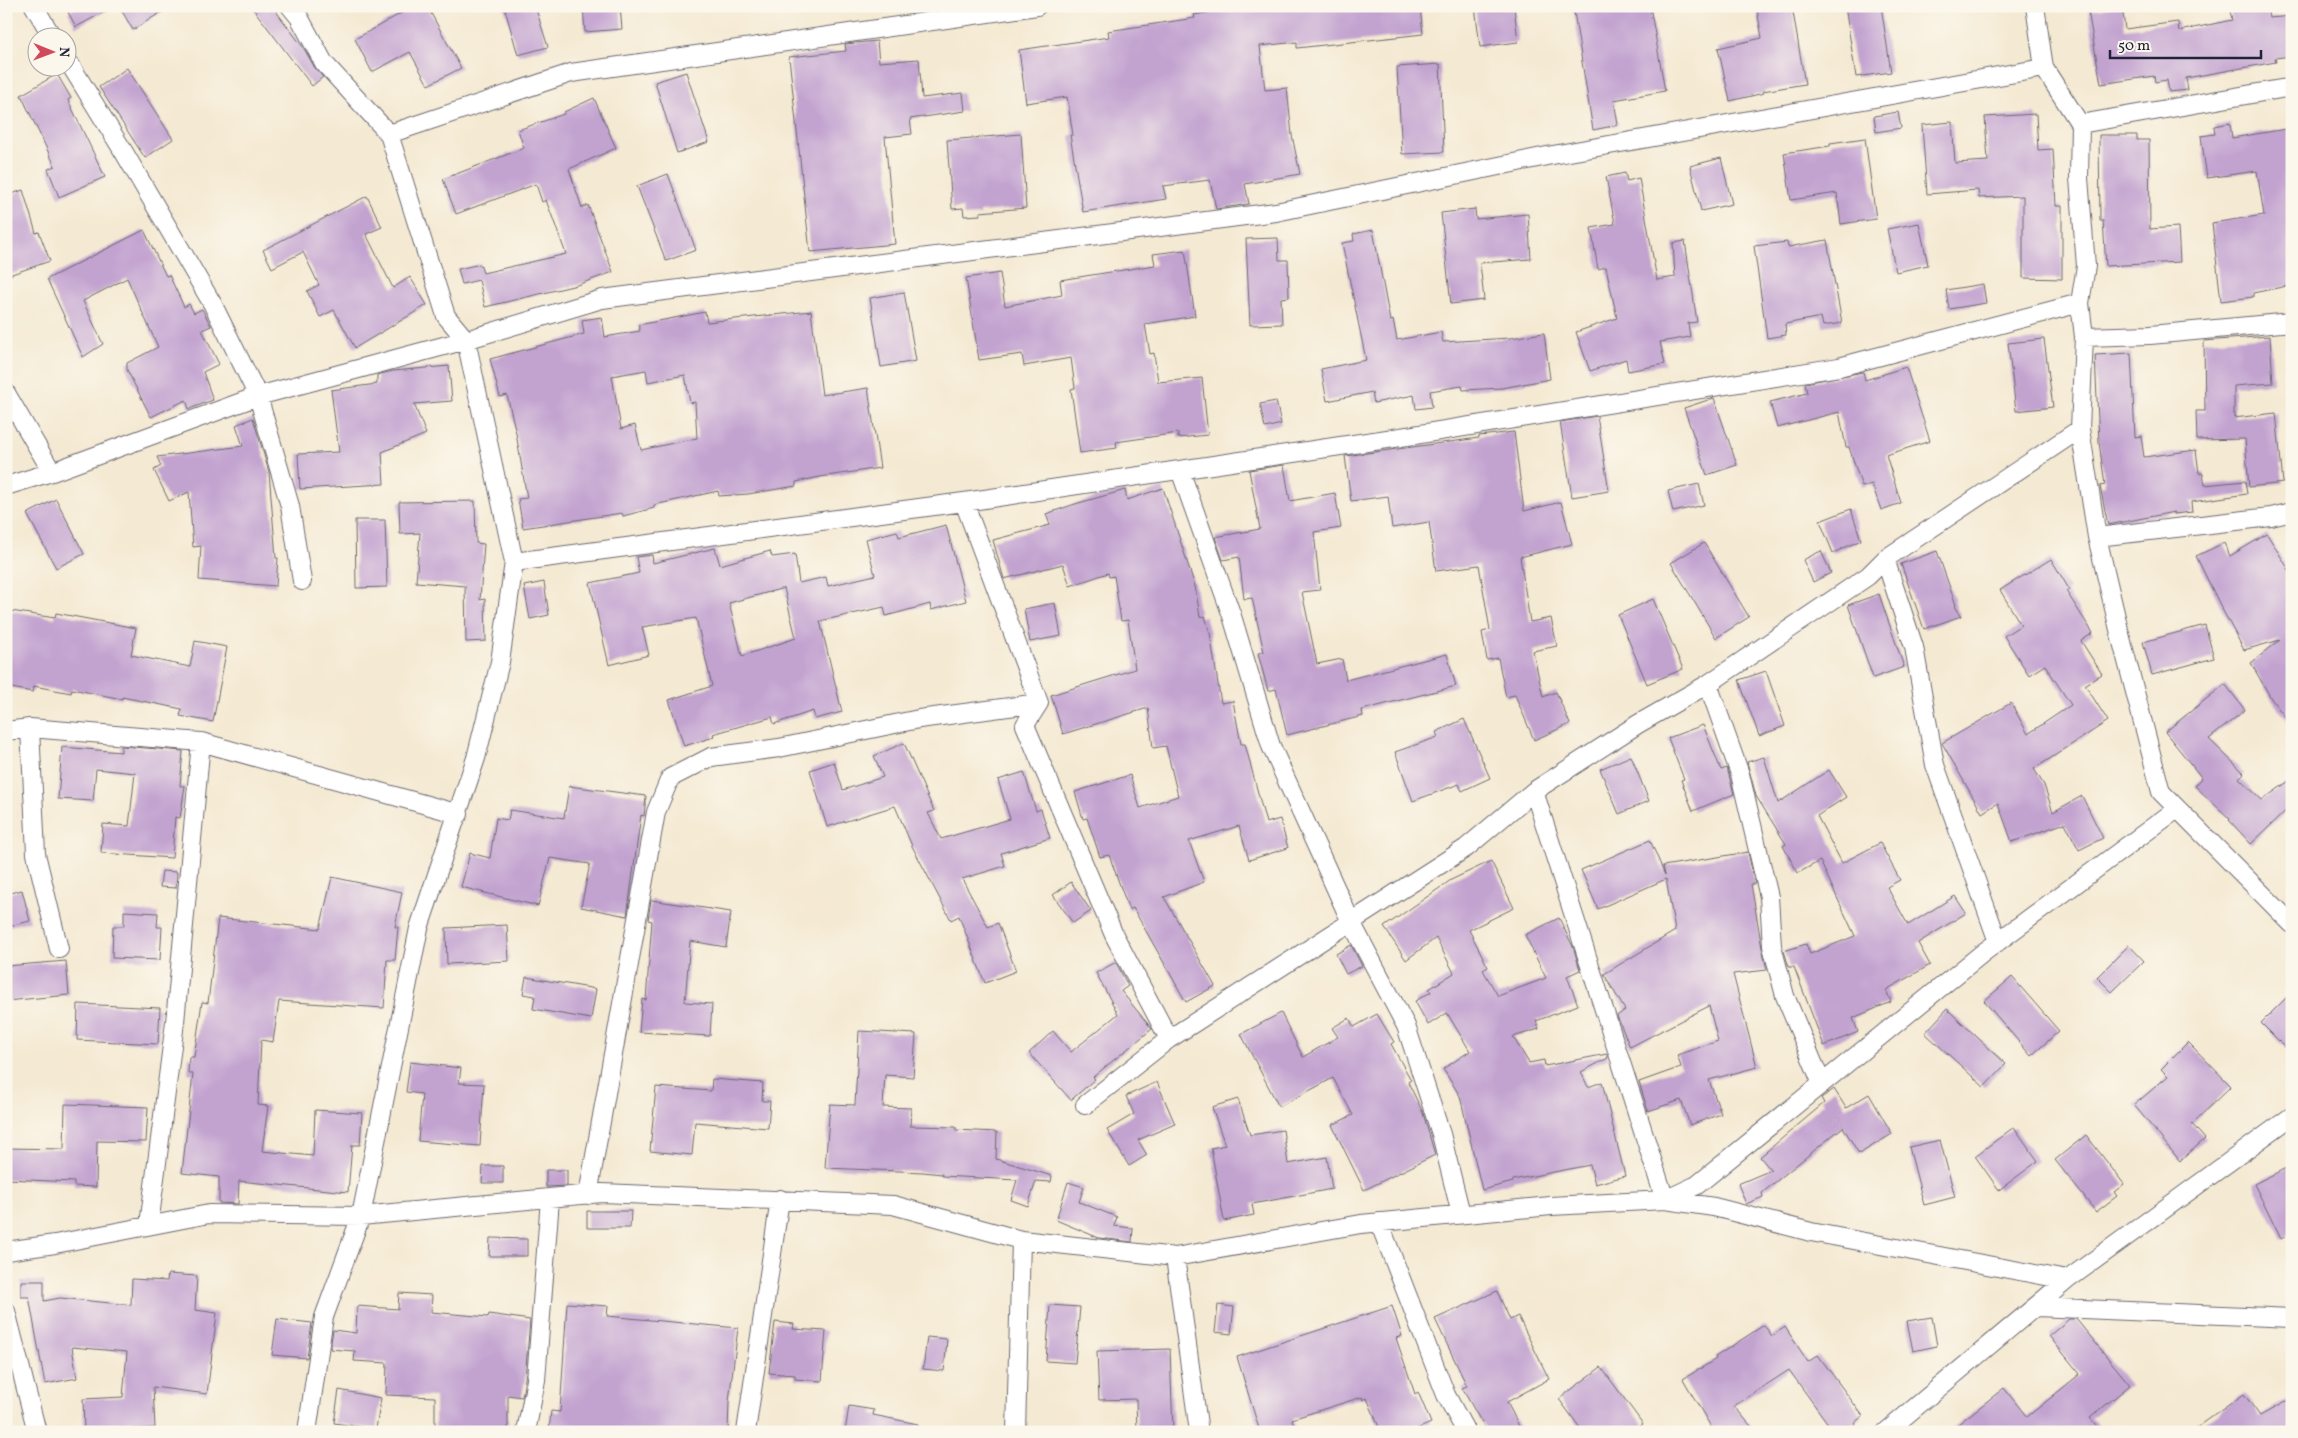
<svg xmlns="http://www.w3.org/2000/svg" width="2298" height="1438" font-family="Vollkorn,serif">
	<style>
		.building { fill: #c2a3d0; fill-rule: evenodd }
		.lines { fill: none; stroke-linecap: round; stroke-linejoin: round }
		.minor-casing { stroke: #6c6870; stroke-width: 20 }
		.minor { stroke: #fff; stroke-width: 18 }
	</style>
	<rect width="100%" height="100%" fill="#fbf7ec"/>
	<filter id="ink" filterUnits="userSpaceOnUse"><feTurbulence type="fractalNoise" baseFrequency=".02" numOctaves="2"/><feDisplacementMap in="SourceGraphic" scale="10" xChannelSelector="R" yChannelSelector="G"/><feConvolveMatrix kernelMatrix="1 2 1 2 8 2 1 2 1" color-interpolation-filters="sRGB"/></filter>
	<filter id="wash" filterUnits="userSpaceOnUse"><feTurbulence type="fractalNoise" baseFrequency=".0096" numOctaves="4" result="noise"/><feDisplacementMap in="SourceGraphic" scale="20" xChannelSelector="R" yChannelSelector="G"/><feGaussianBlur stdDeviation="1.12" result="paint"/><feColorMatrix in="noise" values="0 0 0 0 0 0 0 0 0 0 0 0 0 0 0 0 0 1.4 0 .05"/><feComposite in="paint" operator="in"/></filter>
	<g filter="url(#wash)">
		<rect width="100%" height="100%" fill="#f4e9d2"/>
		<g id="blocks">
			<path class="building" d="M78 6H115L76 27 68 12Z
				M119 6H171L133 30Z
				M251 6H272L303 47 315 68 323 77 312 86Z
				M414 6H427L461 68 428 85 410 52 372 72 355 39Z
				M504 6H535L548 47 518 55Z
				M583 6H620L622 29 585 32Z
				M1247 6H1420L1423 34 1297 48V42L1260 46 1265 90 1287 88 1292 135 1300 174 1245 184 1249 204 1216 209 1210 180 1163 186 1166 199 1083 212 1070 135H1073L1067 97 1026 103 1019 50 1109 37 1108 31 1195 18 1194 15Z
				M1475 6H1514L1518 42 1480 47Z
				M1573 6H1650L1665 91 1614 100 1618 125 1593 130Z
				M1781 6H1792L1805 84 1763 91 1764 93 1730 101 1718 48 1762 38 1757 10Z
				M1845 6H1881L1891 72 1856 77Z
				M2122 6 2125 29 2178 22 2179 31 2232 20 2229 6H2267L2269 18 2292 16V56L2275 58 2276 62 2186 78 2188 90 2169 92 2167 80 2155 82 2154 76 2101 84 2088 11Z
				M877 41 879 62 919 59 922 98 963 93 965 111 910 119 912 134 885 137 895 244 810 252 789 57 846 51 845 44Z
				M1440 64 1444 152 1402 154 1397 67Z
				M127 68 173 139 145 158 99 87Z
				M686 72 709 142 677 153 655 82Z
				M57 74 71 98 68 100 105 177 59 197 48 169 55 166 21 95Z
				M594 98 616 148 569 169 582 208 588 205 613 272 577 285 485 307 479 280 462 284 458 269 480 264 483 273 566 254 546 200 542 202 536 184 456 214 443 179 524 148 518 130 564 114V112Z
				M1898 112 1901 128 1876 132 1874 116Z
				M2036 114 2038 150 2053 149 2056 206H2062V279L2023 278V196L1979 198 1978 190 1927 194 1922 125 1952 122 1955 163 1988 161 1985 117Z
				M2230 123 2232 138 2292 128V285L2253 293V297L2221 301 2212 223 2264 215 2257 171 2207 178 2201 136 2215 134 2214 126Z
				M1021 134 1026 208 980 212V215L964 216 963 208 952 209 947 140Z
				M2099 135H2137V140H2149L2150 229 2178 227 2180 262 2106 266 2103 221H2100Z
				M1865 138 1876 219 1841 224 1837 193 1791 200 1784 153 1830 146V143Z
				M1721 158 1732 204 1701 211 1690 166Z
				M1625 173 1627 181 1639 178 1657 280 1675 277 1673 243 1685 241 1697 322 1688 323 1690 337 1660 342 1665 364 1628 371 1626 359 1590 371 1576 332 1617 318 1606 267 1598 269 1591 228 1615 224 1606 177Z
				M668 174 696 250 666 261 637 186Z
				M23 190 36 233 39 232 50 261 6 276V196Z
				M367 196 382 227 366 234 393 288 410 277 427 305 355 348 334 310 320 317 307 291 319 285 303 252 272 268 263 250Z
				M1475 209 1476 219 1528 214 1531 259 1480 263 1484 300 1451 304 1441 213Z
				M1919 223 1928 265 1896 272 1887 229Z
				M144 230 166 276 169 275 184 307 189 304 194 313 202 309 211 326 202 330 219 364 203 372 213 400 189 409 186 400 151 417 127 370V363L158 347 127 278 83 301 103 344 83 357 47 279Z
				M1373 230 1390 321 1393 320 1397 340 1441 332 1443 342 1510 338 1544 333 1550 379 1502 388 1463 390 1462 386 1430 391 1432 407 1416 409 1414 395 1374 403 1372 392 1327 401 1321 369 1366 360 1342 243 1354 241 1353 234Z
				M1278 238 1279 260H1288L1289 297 1281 298 1282 324 1250 325 1246 239Z
				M1827 240 1842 323 1823 326 1821 317 1785 324 1786 335 1767 338 1754 246 1787 242 1788 247Z
				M1185 250 1195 316 1145 324 1150 354 1154 353 1158 382 1202 378 1208 435 1178 438V433L1116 442 1117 448 1080 453 1071 389 1075 388 1071 358 1024 366 1022 354 979 360 966 278 1000 273 1005 306 1062 295 1060 280 1155 265 1153 254Z
				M1983 284 1986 303 1949 309 1946 290Z
				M904 292 916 361 881 367 870 298Z
				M811 311 822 395 868 388 880 468 820 477 796 482V486L748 494 719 496 718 491 654 505V508L623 516 622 513 523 528 518 499 527 498 516 433 507 395 500 397 490 359 584 334 582 320 602 317 605 337 640 331 638 325 705 312 707 322ZM646 370 648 382 685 375 690 403 695 402 697 438 641 450 635 425 621 429 612 376Z
				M2270 336 2273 383 2234 386V418L2276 413 2283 483 2249 487 2245 439 2197 440 2196 411H2205L2204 341Z
				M2044 339 2053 407 2016 411 2008 343Z
				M2131 353 2135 437 2141 436 2144 457 2196 450 2199 473H2203L2205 485 2245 481 2247 494 2191 502 2192 512 2174 514V512L2108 525 2100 486 2105 485 2099 442 2095 355Z
				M449 366 452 401 414 404 426 434 382 452 384 484 300 489 298 454 339 452 331 390 377 384V375L393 371Z
				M1906 367 1930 441 1886 455 1901 503 1881 510 1872 484 1862 487 1849 447H1846L1839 412 1777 428 1770 402 1807 393 1805 383 1863 372 1865 380Z
				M1714 398 1737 465 1707 475 1684 408Z
				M1276 401 1281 424 1265 428 1260 404Z
				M1597 416 1609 491 1572 497 1560 422Z
				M253 418 269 472 276 558H278L276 586 199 580 201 546 193 547 189 492 169 501 154 470 161 466 157 457 243 446 236 425Z
				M1514 432 1524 511 1561 502 1572 544 1520 557 1530 622 1551 618 1557 646 1533 651 1543 697 1556 692 1570 724 1534 740 1515 695 1506 697 1498 658 1487 660 1482 632 1490 630 1479 565 1436 571 1429 522 1392 528 1388 496 1351 501 1345 456 1479 438V436Z
				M1284 465 1290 501 1335 493 1341 528 1314 532 1320 590 1302 592 1317 664 1342 659 1346 680 1447 654 1456 686 1362 710 1363 716 1287 735 1276 689 1268 691 1258 653 1264 652 1252 598 1244 599 1239 557 1223 560 1215 537 1260 529 1249 470Z
				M1699 484 1704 505 1673 512 1668 491Z
				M1163 488 1195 586 1200 617 1205 616 1210 633 1221 703 1233 701 1241 744H1245L1266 823 1280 819 1288 848 1249 860 1239 826 1189 841 1204 882 1164 897 1215 986 1186 1002 1133 908 1129 910 1109 855 1100 857 1087 818 1083 819 1075 792 1130 775 1140 808 1178 796 1166 746 1153 748 1148 708 1063 734 1051 695 1135 669 1128 620 1121 621 1114 576 1109 577 1108 573 1070 586 1063 564 1004 579 993 540 1050 525 1046 514 1075 504 1125 490 1127 500Z
				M56 499 84 554 56 568 27 514Z
				M475 501 476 543 484 544 480 600 485 599 486 641 466 642 465 586 416 582 420 533 400 534 399 502Z
				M1851 509 1861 540 1833 553 1820 521Z
				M355 520H385L387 587 356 588Z
				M946 525 966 601 931 610 930 604 886 616 884 607 820 621 842 712 815 719 813 711 774 724 772 717 713 734 714 737 684 746 669 700 712 686 696 618 642 627 649 655 609 665 590 583 639 573 636 557 652 555 653 563 715 548 720 565 770 551 772 557 795 554 799 583 826 577 828 586 875 575 866 539 897 531 899 537ZM784 588 796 638 742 656 729 603Z
				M2267 534 2292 575V726L2272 700 2251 663 2280 640 2244 650 2222 609 2196 556 2224 543 2230 556Z
				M1704 543 1749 617 1716 638 1671 563Z
				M1821 551 1831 573 1813 582 1803 560Z
				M1937 551 1956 605 1955 606 1961 616 1924 629 1901 564Z
				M2051 559 2069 589 2066 591 2093 633 2081 641 2102 674 2085 685 2108 721 2034 769 2044 785 2053 812 2082 796 2103 838 2079 850 2065 823 2012 842 1998 803 1982 813 1942 743 2011 703 2028 734 2071 705 2045 665 2029 675 2004 636 2021 625 2000 590Z
				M544 582 549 615 530 619 524 586Z
				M1879 594 1904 667 1873 678 1848 605Z
				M1653 599 1683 669 1647 684 1618 615Z
				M1055 603 1061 636 1030 642 1024 609Z
				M11 611 55 618 56 613 136 628 131 655 190 667 195 641 227 647 213 722 180 716 182 709 122 697V699L72 689 71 693 34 686 33 692 6 687V637Z
				M2205 625 2214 658 2152 675 2143 642Z
				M1766 671 1785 726 1759 736 1739 680Z
				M2225 684 2245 710 2209 739 2244 773 2239 778 2262 800 2292 779V805L2251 844 2229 820 2230 819 2195 786 2202 778 2165 732Z
				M1464 719 1490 778 1462 791 1459 784 1413 801 1395 752 1438 737 1436 732Z
				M1703 725 1721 770 1727 768 1734 794 1693 811 1681 780 1684 779 1668 738Z
				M904 743 934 811 928 813 941 839 1010 819 998 780 1024 772 1036 811 1041 809 1050 838 1001 853 1005 866 962 879 988 927 998 923 1016 971 985 983 959 916 951 920 912 846 895 806 827 827 810 770 834 762 843 790 883 777 874 756Z
				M121 746 183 751 180 786H185L180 818 175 817 172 858 101 853 103 824 129 826 135 773 96 769 93 801 58 799 62 747 121 752Z
				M1631 756 1649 801 1619 814 1600 769Z
				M1764 757 1778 803 1829 770 1846 797 1817 816 1842 863 1880 843 1900 880 1887 887 1908 925 1955 896 1966 913 1918 943 1930 965 1886 990 1891 1002 1853 1018 1858 1032 1824 1046 1794 967H1789L1784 951 1806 944 1810 954 1855 936 1820 861 1798 873 1783 846 1786 844 1756 796 1747 762Z
				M569 786 646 796 644 816 641 815 627 916 581 907 590 864 550 858 538 906 461 887 470 853 490 858 496 818 508 820 510 810 564 818Z
				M1650 840 1665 875 1663 866 1748 852 1755 884H1751L1762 948 1767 970 1733 974 1757 1067 1709 1080 1721 1114 1690 1125 1681 1100 1648 1111 1639 1082 1681 1067 1677 1055 1718 1041 1709 1006 1630 1047 1617 1016 1625 1010 1604 974 1675 931 1666 879 1598 909 1581 870Z
				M1491 861 1514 908 1469 930 1488 967 1483 970 1498 996 1546 978 1525 935 1559 918 1574 949 1580 970 1567 976 1578 1005 1536 1021 1539 1029 1513 1037 1529 1063 1544 1060 1545 1066 1607 1054 1608 1058 1581 1072 1588 1087 1602 1082 1625 1176 1595 1184 1590 1165 1513 1180V1182L1482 1190 1460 1096 1443 1069 1470 1051 1447 1013 1428 1025 1415 1001 1431 992 1429 989 1454 973 1436 938 1406 960 1384 927 1451 880Z
				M162 871 177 872 176 888 160 887Z
				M332 877 402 892 395 927H398L395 960H387L384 1008 279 1001 273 1042 261 1040 258 1105 268 1106 262 1151 313 1156 315 1110 362 1113 360 1145H352L348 1192 239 1181 238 1204 219 1203V1177L182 1173 193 1074 188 1073 189 1057H194L202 1002 208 1003 218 918 320 929Z
				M1071 882 1091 911 1073 923 1053 895Z
				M22 890 30 921 6 927V894Z
				M651 900 731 912 726 947 690 941 685 1002 712 1004 710 1036 639 1032 642 999 646 1000 652 921 648 920Z
				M124 911 158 913 157 927H162L160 960 112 958 113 926H124Z
				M507 925 509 961 447 964 446 928Z
				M1351 945 1362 966 1346 974 1336 954Z
				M2129 945 2144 961 2112 992 2097 977Z
				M66 961 69 995 6 1001V966Z
				M1116 962 1128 986 1121 991 1152 1029 1093 1077 1095 1079 1071 1100 1029 1053 1053 1031 1071 1052 1118 1014 1096 973Z
				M526 977 596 989 591 1019 533 1009 535 996 523 994Z
				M2012 977 2059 1031 2031 1056 1984 1001Z
				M2292 992V1054L2261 1023Z
				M78 1004 160 1008 158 1044 77 1040Z
				M1947 1009 2006 1064 1984 1087 1925 1033Z
				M1281 1013 1303 1057 1338 1037 1332 1028 1349 1018 1354 1027 1377 1014 1394 1042 1391 1044 1411 1080 1408 1082 1423 1113 1435 1155 1364 1190 1332 1125 1353 1115 1333 1078 1279 1107 1241 1034Z
				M859 1031 916 1034 913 1077 885 1075 883 1107 911 1108 910 1126 956 1127V1130L997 1132 996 1159 1052 1176 1051 1182 1036 1181 1028 1206 1011 1200 1017 1180 942 1176V1174L923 1172 825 1168 830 1104 855 1105Z
				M2188 1042 2231 1086 2192 1124 2205 1139 2180 1161 2134 1105 2168 1076 2161 1069Z
				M410 1062 461 1068 459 1083 484 1084 480 1146 418 1141 422 1094 406 1092Z
				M712 1079 763 1083 762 1101H770L768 1128 695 1122 692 1155 650 1151 656 1087 711 1091Z
				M1157 1082 1175 1124 1138 1140 1147 1155 1129 1166 1107 1130 1134 1114 1126 1096Z
				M1834 1089 1846 1108 1869 1094 1892 1134 1859 1154 1843 1127 1762 1193 1763 1197 1746 1204 1738 1184 1771 1170 1760 1157 1824 1103 1821 1098Z
				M1238 1099 1250 1135 1283 1130 1288 1164 1327 1157 1332 1189 1252 1204 1254 1215 1224 1221 1211 1148 1225 1145 1212 1107Z
				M65 1104 148 1107 146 1142 97 1141 96 1187 74 1186V1182L6 1179V1148L64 1149Z
				M2014 1127 2038 1161 1999 1190 1975 1156Z
				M2086 1135 2124 1184 2114 1192 2117 1196 2096 1212 2055 1160Z
				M1940 1140 1955 1197 1924 1205 1909 1147Z
				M2292 1165V1233L2281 1239 2254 1184Z
				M483 1166H503V1183H482Z
				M546 1170H567V1186L546 1187Z
				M1068 1182 1084 1187 1079 1202 1117 1217 1114 1226 1133 1228 1132 1242 1099 1238 1056 1220Z
				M587 1211H631L630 1228H587Z
				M490 1238 527 1239V1256H489Z
				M168 1274 197 1276 195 1310 217 1313 207 1394 153 1387 155 1428 84 1431 83 1399 123 1397 127 1352 72 1347 77 1378 45 1384 29 1297H21V1281H44V1301L60 1298 131 1305 132 1279 167 1281Z
				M1497 1291 1510 1320 1518 1316 1549 1379 1507 1402 1522 1432H1487L1462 1388 1467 1386 1435 1319Z
				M399 1293 432 1295 431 1312 488 1317 489 1314 530 1320 525 1379 522 1397 508 1395V1432H435V1397L386 1395 387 1363 354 1361 355 1351 330 1349 333 1330 356 1333 357 1306 398 1309Z
				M567 1303 608 1306 607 1316 738 1328 729 1401 728 1432H549L551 1411 560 1412Z
				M1050 1305 1080 1307 1075 1363 1046 1361Z
				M1218 1305 1234 1307 1231 1334 1215 1332Z
				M1392 1306 1402 1336 1396 1338 1415 1394 1418 1392 1431 1423 1410 1432H1381L1367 1398 1363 1400 1362 1397 1292 1419 1296 1432H1260L1237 1357Z
				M1932 1317 1937 1346 1913 1351 1907 1321Z
				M277 1319 312 1323 307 1358 272 1355Z
				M2069 1319H2076L2130 1385 2090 1418 2102 1432H1948L2004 1388 2027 1417 2080 1374 2049 1336Z
				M775 1322 794 1324 793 1329 826 1331 822 1381 795 1379V1375L769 1373Z
				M1764 1325 1772 1336 1785 1327 1808 1362 1818 1355 1863 1416 1854 1423 1860 1432H1834L1789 1370 1734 1406 1756 1432H1714L1683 1379 1716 1359 1715 1357Z
				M927 1337 947 1339 944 1371 923 1369Z
				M1170 1349 1173 1432H1137L1136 1399 1099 1400 1097 1351Z
				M1601 1367 1643 1424 1633 1432H1583L1559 1399Z
				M339 1390 381 1398 376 1429 334 1423Z
				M2244 1394 2260 1416 2292 1398V1432H2191Z
				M849 1406 874 1410 873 1415 918 1424 917 1432H845Z"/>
		</g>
	</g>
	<g filter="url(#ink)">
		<use href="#blocks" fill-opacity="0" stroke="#6c6870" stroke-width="1"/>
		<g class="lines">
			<defs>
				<path id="minor" d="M34 6 53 38
					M290 6 299 17 324 63 389 134 446 316 466 340 514 562 500 662 476 758 419 928 361 1216 324 1317 307 1432
					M2035 6 2044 68 2080 124 2079 178 2086 266 2080 303 2084 337 2080 429 2097 537 2121 638 2161 792 2292 924
					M68 61 125 154 212 303 258 396 290 506 302 581
					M2080 124 2292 87
					M389 134 571 73 1037 6
					M2084 337 2150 335 2292 322
					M6 393 52 472
					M1180 470 1232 616 1271 746 1351 922 1406 1026 1441 1134 1461 1214
					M6 486 52 472 258 396 466 340 602 299 1276 212 1547 156 2044 68
					M964 502 1039 703 1025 725 1114 935 1169 1039
					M2097 537 2271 517 2292 512
					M1885 559 1914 647 1935 765 1998 942
					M514 562 964 502 1414 435 1839 367 2080 303
					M1708 684 1740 774 1769 897 1772 946 1785 996 1822 1084
					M30 728 36 854 59 949
					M6 731 30 728 201 742 459 814
					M1534 791 1665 1200 1697 1185 1984 952 2177 809
					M1085 1105 1169 1039 1466 848 1534 791 1638 724 1708 684 1868 576 1885 559 2080 429
					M588 1195 656 812 670 778 711 757 779 748 919 719 1039 703
					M1379 1222 1446 1395 1466 1432
					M149 1225 175 1022 201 742
					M6 1251 55 1244 209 1214 361 1216 602 1193 893 1205 1021 1240 1175 1257 1361 1224 1551 1206 1665 1200 1714 1207 1811 1232 2067 1280
					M1175 1257 1199 1432
					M2036 1307 2292 1318
					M6 1311 37 1432
					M526 1432 536 1380 550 1199
					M746 1432 780 1199
					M1016 1432 1021 1240
					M1886 1432 2067 1280 2292 1116"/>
			</defs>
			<use href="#minor" class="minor-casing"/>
			<use href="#minor" class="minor"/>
		</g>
	</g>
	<rect width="2298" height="1438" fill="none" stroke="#fbf7ec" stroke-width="25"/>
	<g transform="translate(52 52) rotate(91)"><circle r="24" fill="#fbf7ec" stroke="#a4a2a5"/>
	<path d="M0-4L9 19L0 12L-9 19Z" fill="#d1495b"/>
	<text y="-8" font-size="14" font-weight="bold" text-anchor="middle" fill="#22223b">N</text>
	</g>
	<path d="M2110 50v8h151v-8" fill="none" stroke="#22223b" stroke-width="2.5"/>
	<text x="2118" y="50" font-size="15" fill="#22223b" stroke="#fbf7ec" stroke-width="4" paint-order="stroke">50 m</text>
</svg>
